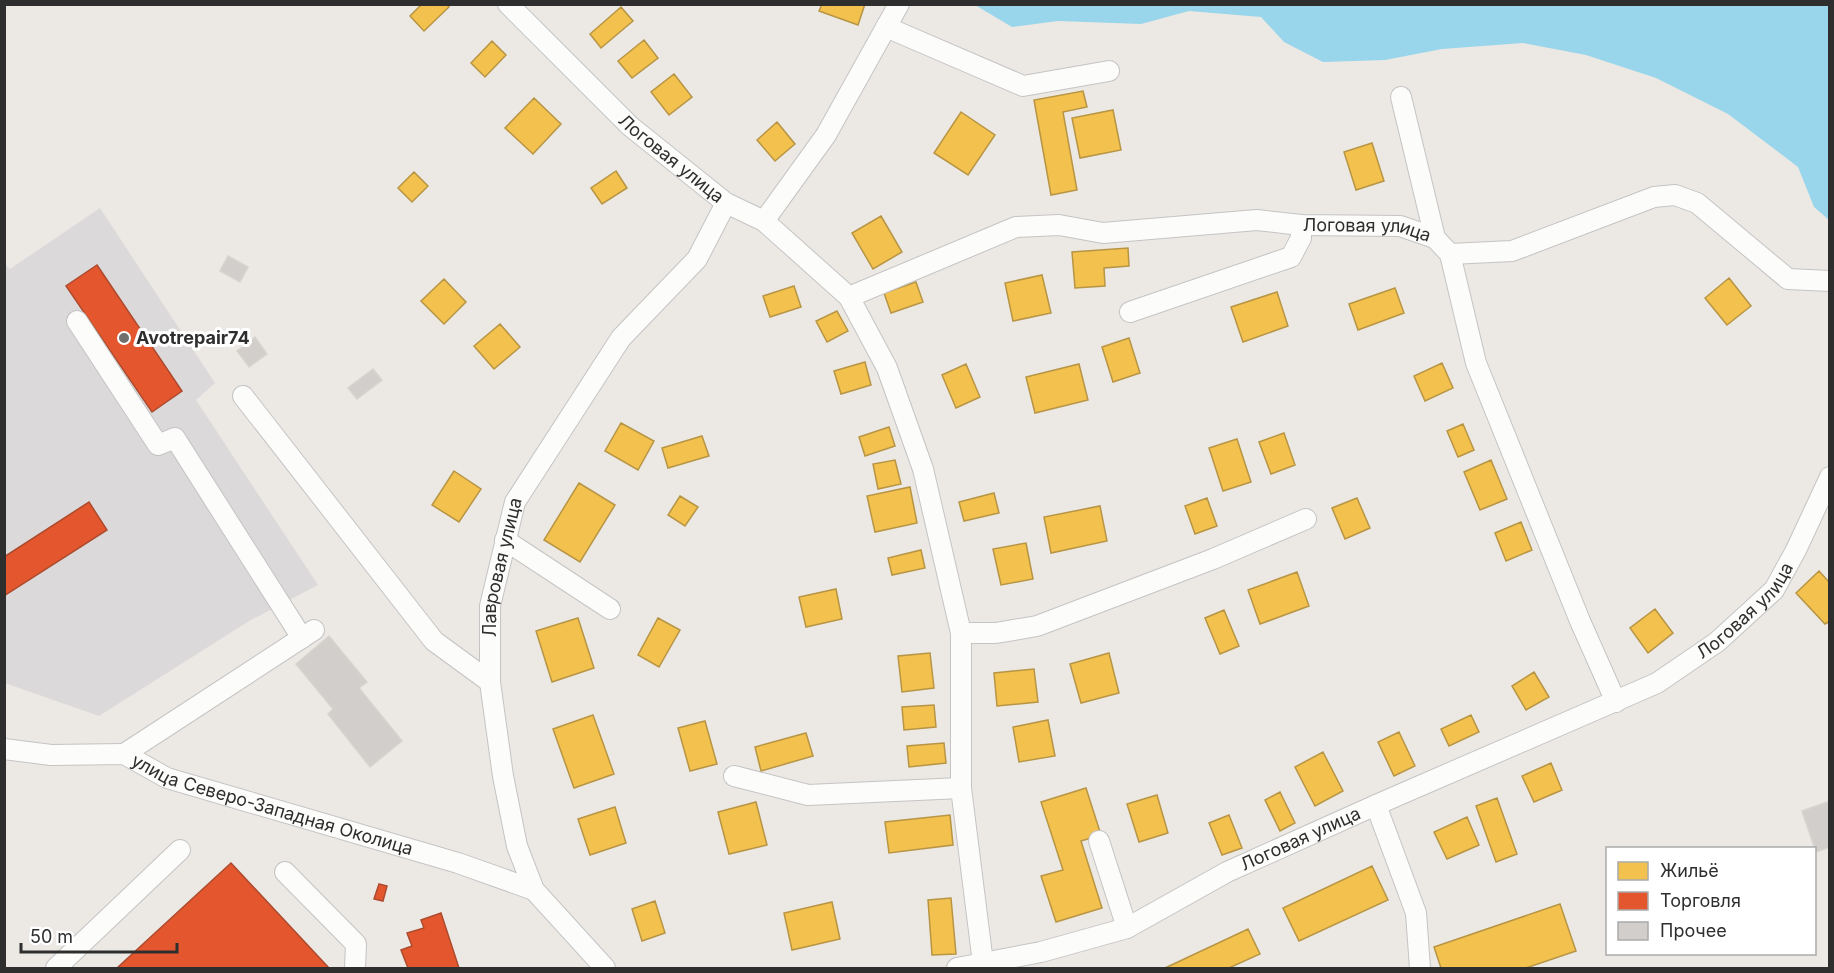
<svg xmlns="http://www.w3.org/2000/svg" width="1834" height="973" font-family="Inter,sans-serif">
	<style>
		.industrial { fill: #dcd9db }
		.water { fill: #99d6ec }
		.homes { fill: #f2c14e; stroke: #b79544; stroke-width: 1.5 }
		.shops { fill: #e4572e; stroke: #ad4b2e; stroke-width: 1.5 }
		.building { fill: #d1cecb; stroke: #d7d4d0; stroke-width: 1.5 }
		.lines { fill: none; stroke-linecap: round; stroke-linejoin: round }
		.minor-casing { stroke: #c5c4c5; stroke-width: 22 }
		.minor { stroke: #fcfcfb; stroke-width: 20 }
		.poi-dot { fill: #706f6e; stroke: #fff; stroke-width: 2 }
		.labels { text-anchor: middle; stroke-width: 6; stroke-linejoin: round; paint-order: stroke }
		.street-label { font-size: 18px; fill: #2e2e2e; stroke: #fff }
		.poi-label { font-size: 18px; font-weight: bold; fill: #2e2e2e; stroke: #fff; text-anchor: start }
	</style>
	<rect width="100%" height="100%" fill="#ece8e4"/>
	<path class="industrial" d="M100 208 215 383 196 400 318 585 249 621 99 716 5 683 4 263 10 269Z"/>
	<path class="water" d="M975 5H1829V220L1814 207 1798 167 1728 114 1656 78 1586 55 1523 43 1442 49 1385 60 1323 62 1284 42 1261 17 1189 11 1141 24 1058 21 1012 27Z"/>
	<path class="homes" d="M422 4H447L449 7 424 31 410 16Z
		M822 4H865L858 25 819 11Z
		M621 7 633 21 601 48 590 34Z
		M644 40 658 58 632 78 618 61Z
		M492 41 506 55 485 77 471 63Z
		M674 74 692 97 669 115 651 92Z
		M1083 91 1087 107 1063 112 1077 190 1051 195 1034 100Z
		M534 98 561 124 533 154 505 128Z
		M1113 110 1121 150 1080 158 1072 118Z
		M961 112 995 135 968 175 934 153Z
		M777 122 795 144 775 161 757 140Z
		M1372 143 1384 181 1356 190 1344 152Z
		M616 171 627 188 602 204 591 188Z
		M414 172 428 186 412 202 398 188Z
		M881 216 902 252 873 269 852 233Z
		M1128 248 1129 266 1104 268 1105 286 1075 288 1072 252Z
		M1042 275 1051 313 1013 321 1005 283Z
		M1729 278 1751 306 1727 325 1705 298Z
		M444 279 466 302 444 324 421 301Z
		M916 282 923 302 891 313 884 293Z
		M794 286 801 307 770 317 763 296Z
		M1395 288 1404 313 1358 330 1349 304Z
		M1277 292 1288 326 1243 342 1231 307Z
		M837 311 848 331 827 342 816 321Z
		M500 324 520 347 494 369 474 346Z
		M1129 338 1140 373 1113 382 1102 347Z
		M865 362 871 385 841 394 834 371Z
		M1442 363 1453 388 1425 401 1414 376Z
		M966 364 980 397 956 408 942 375Z
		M1079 364 1088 400 1035 413 1026 377Z
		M621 423 654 441 638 470 605 451Z
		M1463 424 1474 450 1458 457 1447 431Z
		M889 427 895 446 865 456 859 437Z
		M1284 433 1295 465 1271 474 1259 442Z
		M702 436 709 456 668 468 662 448Z
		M1237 439 1251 482 1223 491 1209 448Z
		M895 460 901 484 878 489 873 464Z
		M1491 460 1507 499 1480 510 1464 472Z
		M454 471 481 489 459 522 432 505Z
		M579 483 615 505 580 562 544 540Z
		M910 487 917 523 875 532 867 496Z
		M994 493 999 513 964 521 959 502Z
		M680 496 698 507 685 526 668 515Z
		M1207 498 1217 526 1195 534 1185 506Z
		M1357 498 1370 528 1345 539 1332 508Z
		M1100 506 1107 541 1051 553 1044 517Z
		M1521 522 1532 550 1506 561 1495 533Z
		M1026 543 1033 579 1001 585 993 549Z
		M921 550 925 568 892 575 888 558Z
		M1819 571 1830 583V621L1825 624 1796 593Z
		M1297 572 1309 606 1260 624 1248 590Z
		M836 589 842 619 806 627 799 597Z
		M1655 609 1673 633 1648 653 1630 628Z
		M1224 610 1239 646 1220 654 1205 618Z
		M578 618 594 668 552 682 536 631Z
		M658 618 680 630 659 667 638 655Z
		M930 653 934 688 902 692 898 656Z
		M1109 653 1119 693 1081 703 1070 664Z
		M1034 669 1038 702 997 706 994 673Z
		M1534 672 1549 697 1526 710 1512 686Z
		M934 705 936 727 904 730 902 707Z
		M593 715 614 774 574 788 553 729Z
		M1471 715 1479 732 1449 746 1441 729Z
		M1048 720 1055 756 1019 762 1013 727Z
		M705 721 717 764 690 771 678 728Z
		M1399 732 1415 766 1394 776 1378 742Z
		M806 733 813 756 761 771 755 747Z
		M944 743 946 763 909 767 907 746Z
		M1323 752 1343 791 1315 806 1295 767Z
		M1551 763 1562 790 1534 802 1522 776Z
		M1086 788 1101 835 1081 841 1102 908 1056 922 1041 876 1063 870 1041 802Z
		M1280 792 1295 823 1280 831 1265 800Z
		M1157 795 1168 833 1139 842 1127 804Z
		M1497 798 1517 854 1496 862 1476 806Z
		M756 802 767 845 729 854 718 812Z
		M615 807 626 843 590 855 578 819Z
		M950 815 953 845 889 853 885 822Z
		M1229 815 1242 848 1222 855 1209 823Z
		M1467 817 1479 845 1447 859 1434 832Z
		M1372 866 1388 900 1299 941 1283 908Z
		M951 898 956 954 932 955 928 900Z
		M655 901 665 933 642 941 632 909Z
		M832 902 840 939 792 950 784 913Z
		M1560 904 1576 951 1526 968H1441L1434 947Z
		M1248 929 1260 954 1229 968H1165Z"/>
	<path class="shops" d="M97 265 182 391 152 412 66 286Z
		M89 502 107 530 4 596V557Z
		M231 863 329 968H117Z
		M379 884 387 886 383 901 374 899Z
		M441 913 459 968H408L401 950 412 946 407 933 424 928 421 920Z"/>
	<path class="building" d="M228 256 248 267 240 282 220 271Z
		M255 337 267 354 249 367 237 351Z
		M373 369 382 380 357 399 348 388Z
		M329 636 367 682 359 688 402 741 370 767 328 714 333 709 296 664Z
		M1830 801V847L1816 852 1802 811Z"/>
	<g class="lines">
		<defs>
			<g id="minor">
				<path id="s1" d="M508 4 630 126 726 203 764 221 849 297 887 368 923 469 961 633V788L983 963"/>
				<path d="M886 27 1023 86 1109 71"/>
				<path d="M1401 97 1435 238"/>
				<path d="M764 221 826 135 899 4"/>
				<path d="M1450 254 1512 251 1654 197 1675 195 1697 203 1788 279 1830 281"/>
				<path id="s2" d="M849 297 1016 227 1059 225 1103 233 1257 220 1301 225 1400 226 1435 238 1450 254 1476 363 1580 621 1616 702"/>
				<path d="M1130 312 1291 257 1301 238V225"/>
				<path d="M77 321 158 445 175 438 302 638"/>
				<path d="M243 396 434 641 490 682"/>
				<path d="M505 540 610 609"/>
				<path d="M961 633H996L1037 626 1213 559 1306 519"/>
				<path id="s3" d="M4 749 51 755 124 754 167 778 458 863 534 890"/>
				<path d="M124 754 314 630"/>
				<path d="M734 776 808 795 961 788"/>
				<path d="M1376 805 1416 913 1420 968"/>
				<path d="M1099 841 1127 928"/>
				<path d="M285 872 356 944 355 968"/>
				<path d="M56 968 180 850"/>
				<path id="s4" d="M605 968 534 890 517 846 503 776 490 682V606L515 502 621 338 697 259 726 203"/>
				<path id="s5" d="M957 968 1041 952 1127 928 1227 872 1376 805 1657 683 1717 642 1774 590 1796 550 1830 477"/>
			</g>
		</defs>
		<use href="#minor" class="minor-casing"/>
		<use href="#minor" class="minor"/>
	</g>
	<circle class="poi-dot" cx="124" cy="338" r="6"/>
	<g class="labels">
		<g class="street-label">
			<text dy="6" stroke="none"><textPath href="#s1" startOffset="225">Логовая улица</textPath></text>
			<text dy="6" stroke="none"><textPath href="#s2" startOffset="534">Логовая улица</textPath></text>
			<text dy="6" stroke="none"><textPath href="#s4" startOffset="435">Лавровая улица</textPath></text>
			<text dy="6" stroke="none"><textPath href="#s5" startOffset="874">Логовая улица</textPath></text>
			<text dy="6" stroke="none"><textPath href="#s3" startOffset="278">улица Северо-Западная Околица</textPath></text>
			<text dy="6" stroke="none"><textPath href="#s5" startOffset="370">Логовая улица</textPath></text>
		</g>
		<g class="poi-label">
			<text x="136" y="344">Avotrepair74</text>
		</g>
	</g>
	<rect width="1834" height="973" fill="none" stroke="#2e2e2e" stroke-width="12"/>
	<rect x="1606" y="847" width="210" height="108" fill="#ffffff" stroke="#ababab" stroke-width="1.5"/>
	<rect x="1618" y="862" width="30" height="18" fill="#f2c14e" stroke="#ababab" stroke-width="1.5"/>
	<text x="1660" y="877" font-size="18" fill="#2e2e2e">Жильё</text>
	<rect x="1618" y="892" width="30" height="18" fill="#e4572e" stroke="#ababab" stroke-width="1.5"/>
	<text x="1660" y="907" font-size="18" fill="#2e2e2e">Торговля</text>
	<rect x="1618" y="922" width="30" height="18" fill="#d1cecb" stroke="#ababab" stroke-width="1.5"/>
	<text x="1660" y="937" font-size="18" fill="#2e2e2e">Прочее</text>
	<path d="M21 943v9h156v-9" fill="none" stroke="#2e2e2e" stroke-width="3"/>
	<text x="30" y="943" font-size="18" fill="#2e2e2e" stroke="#ffffff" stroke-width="4.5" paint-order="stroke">50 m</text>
</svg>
